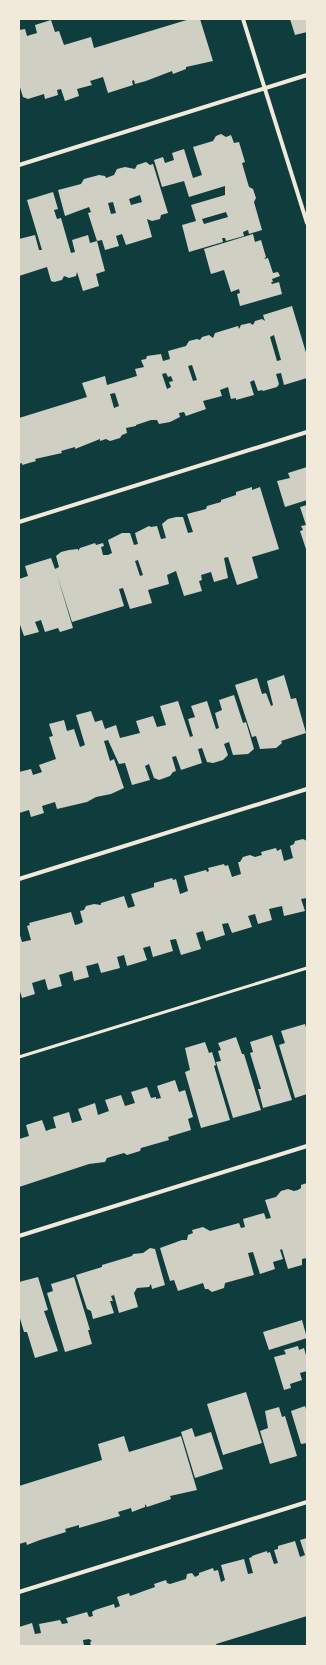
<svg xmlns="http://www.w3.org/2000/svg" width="326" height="1665" font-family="Montserrat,sans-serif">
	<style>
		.building { fill: #cfcfc3; fill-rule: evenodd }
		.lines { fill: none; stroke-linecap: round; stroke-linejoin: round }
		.service { stroke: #f1e9da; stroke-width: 3 }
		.minor { stroke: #f1e9da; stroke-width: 4 }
	</style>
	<rect width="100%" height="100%" fill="#0f3d3e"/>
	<path class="building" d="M190 19H200L213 61 186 67V69L173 74 172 71 146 81 135 84 134 80 132 81 133 85 108 93 103 77 90 81 92 85 77 89 79 96 65 101 61 89 57 90 58 95 45 99 44 94 28 99 23 97 19 84V30L25 29 27 36 37 33 35 25 51 20 55 32 59 31 64 45 91 37 94 48Z
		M290 19H307V32L295 35Z
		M221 134 226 137 231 135 234 143 239 142 245 162 242 163 249 187 253 189 256 198 254 202 262 230 249 234 248 230 243 232 244 236 226 241 225 238H222L223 242 189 252 182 225 196 221 191 205 225 195V186L189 197 184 181 162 187 154 160 163 157 165 163 174 160 172 153 184 149 193 178 202 175 193 147 213 141 216 136ZM226 212 228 217 204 224 202 219Z
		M146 162 150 165 153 164 168 213 161 215 160 219 152 221 147 219 152 237 126 245 122 234 116 236 119 246 105 250 102 240 97 241 105 271 96 274 99 286 83 291 77 272 76 276 69 278 64 276 62 280 54 282 51 281 47 267 19 276V239L35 235 39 250H42L27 200 53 192 58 209 54 210 57 219 61 218 71 253 75 252 72 240 88 235 90 243 97 241 88 213 91 212 89 207 65 216 58 190 81 184 84 179 99 175 105 176 106 178 114 175 117 169 125 167 135 169 137 165ZM140 195 142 202 131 205 129 199ZM113 202 116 213 111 214 108 203Z
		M253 234 255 242 261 240 266 257 264 259 268 258 273 273 278 272 280 276 272 279 273 282H271L272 284 279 282 282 294 240 306 237 294 240 293 239 289 231 292 224 270 211 274 204 249Z
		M292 306 307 356V378L284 385 281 373 276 374 279 384 277 387 263 391 262 390 258 391 254 380 250 382 254 395 236 400V398L231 399 228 387 220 390 222 396 203 401 206 409 186 416 184 412 179 413 180 417 170 422 159 424 157 420H151L136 425V426L126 428 127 433 122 435 120 438 110 441 106 439 100 441V439L75 449V447L61 451 62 453 35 459 36 461 22 465V463L19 464V418L87 397 82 383 105 376 107 385 137 376 135 369 144 367 141 360 146 359 147 356 161 354 163 361 170 359 168 351 186 346 189 341 197 339 200 340 202 337 209 335 213 338 215 333 238 326 239 329 241 325 250 323 253 325 255 321 262 319 265 321 263 315ZM274 335 281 360 277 361 270 337ZM192 365 197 380 193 381 188 366ZM166 373 168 377 171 376 173 381 169 382 171 387 167 389 162 374ZM115 393 119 406 114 408 110 394Z
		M307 467V500L285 507 277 481 290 478 288 473Z
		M252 487V490L260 487 279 549 252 557 258 578 237 585 228 557 224 558 228 578 214 582 211 572 201 575 202 580 199 581 202 591 184 596 176 571 167 575 169 584 148 590 152 603 130 609 123 588 119 589 124 606 72 622 57 575 73 628 60 632 58 628 45 632 41 620 35 622 39 632 24 636 19 622V579L28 576 25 566 51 558 55 569 59 567 56 556 61 552 69 550 78 549V551L80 548 95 543 96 545 103 543 104 546 101 547 103 555H108L112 553 108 540 122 533H130L134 545 138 544 135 533 149 526 151 527 157 526 161 539 166 538 162 524 168 519 176 517H183L188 533 193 532 187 514 206 509 207 506 221 502V500L236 495V492ZM138 560 143 575 140 576 135 561Z
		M307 505V552L300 531 303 530 301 526 306 525 300 507Z
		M284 675 291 699 296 698 306 733 281 741 282 743 276 748 260 749 256 736 252 737 235 685 257 678 262 694 266 693 271 706 273 705 267 681Z
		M234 695 243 723 246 722 254 749 248 754 233 755 229 742 224 744 228 755 223 760 213 763 207 762 202 748 198 749 202 763 181 770 176 756 172 757 176 771 173 772 170 776 159 780 154 778 149 764 145 766 150 780 132 785 125 763 119 764 108 740 104 741 110 761 114 759 124 788 111 794 96 797 87 802 57 809 55 802 42 806 44 813 31 817 29 810 19 813V772L31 769 33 775 42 772 39 765 56 759 49 737 53 736 49 724 64 720 67 731 74 729 80 747 85 745 76 715 91 711 95 722 102 720 105 729 116 725 120 738 140 733 136 721 153 716 157 727 166 725 160 706 178 701 190 737 193 736 188 719 195 717 191 706 207 701 216 729 219 728 215 713 222 710 219 700Z
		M303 839 307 841V898L301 899 305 911 284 916 282 906 269 909 272 920 258 924 255 914 248 916 252 927 232 933 228 923 222 924 225 935 206 941 203 931 196 933 201 949 181 955 176 939 170 940 173 951 153 957 150 946 143 948 147 960 127 966 124 955 117 957 120 968 101 973 98 963 91 965 86 966 89 977 74 981 72 971 59 975 62 986 48 990 45 979 32 983 35 994 22 998 19 988V932L22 942 31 940 27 926 30 925 29 923 71 912 75 925 79 924 83 922 80 911 84 910 86 906 94 904 101 905V903L124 896 128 908 132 907 135 906 131 894 154 887V883L172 878 173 880 176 879 180 894 188 891 184 876 206 870 207 872 209 871 208 868 224 864 225 866 228 865 232 877 241 874 238 862H240L243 857 250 855 255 857 262 855 261 852 276 848 277 851 281 849 284 861 293 858 290 846 294 844 295 841Z
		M305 1024 307 1032V1094L295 1098 279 1045 285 1043 281 1031Z
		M272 1035 292 1100 263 1108 258 1089H261L250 1053 253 1052 250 1042Z
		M236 1037 242 1054H244L261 1110 233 1118 216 1062 221 1061 218 1051 221 1050 218 1043Z
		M205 1042 209 1053 212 1052 216 1065 214 1066 230 1120 201 1128 185 1072 190 1070 185 1048Z
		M175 1080 179 1092 185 1090 193 1117 188 1119 191 1130 168 1137 169 1140 141 1148 140 1151 127 1155 124 1153 107 1158 105 1162 89 1164 19 1187V1139L29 1136 26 1125 42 1120 46 1131 51 1129 56 1128 53 1117 69 1112 72 1123 82 1120 78 1109 95 1103 98 1115 109 1111 105 1100 121 1095 125 1106 135 1103 131 1092 147 1087 151 1098 156 1097V1099L161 1098 157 1086Z
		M307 1183V1258L302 1259V1265L288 1269 282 1249 280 1250 283 1259 273 1262 275 1269 260 1274 253 1252 248 1253 254 1275 225 1283 224 1288 212 1292 208 1289H205L203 1283 178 1291 174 1280 170 1281 160 1248 182 1240H187L188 1235 193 1233 192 1230 203 1227 210 1231 239 1223 241 1228 245 1227 243 1219 264 1213 266 1219 271 1218 265 1200 276 1197 281 1191 288 1189 294 1191 298 1190 301 1188V1185Z
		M150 1248 155 1249 165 1285 152 1289 151 1284 149 1287 137 1288 134 1293 138 1307 119 1313 114 1295 111 1296 113 1301H110L114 1313 93 1319 91 1311 87 1309 76 1275 102 1267V1265L132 1256 133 1254 143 1253Z
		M38 1277 48 1310 44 1311 58 1351 35 1358 27 1332H24L19 1315V1282Z
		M74 1277 90 1330H88L92 1344 65 1352 47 1293 53 1291 51 1284Z
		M302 1320 307 1338 269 1350 263 1332Z
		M298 1346 299 1350 304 1348 307 1359V1371L300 1373 302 1380 290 1384 291 1388 284 1390 274 1357 286 1354 284 1350Z
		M246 1392 262 1443 223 1455 207 1404Z
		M305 1406 307 1412V1443L301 1444 291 1411Z
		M279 1407 282 1417 285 1416 297 1456 270 1464 260 1431 268 1428 265 1411Z
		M192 1428 195 1437 211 1432 223 1469 195 1478 181 1432Z
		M124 1436 129 1452 181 1436 197 1490 170 1496 171 1499 147 1507 145 1504V1507L132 1512 131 1508 118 1512 120 1516 79 1528V1525L65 1529 66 1532 40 1540 27 1545 26 1542 19 1544V1486L102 1460 98 1444Z
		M307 1538V1616L216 1644 217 1646H91L90 1642 92 1641 89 1639 83 1640 84 1646H19V1627L32 1623 35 1634 41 1633 39 1624 60 1620 62 1624 68 1623 66 1618 87 1612 89 1617 93 1616 92 1612 95 1610 114 1604 115 1608 120 1606 117 1597 129 1593 130 1596 155 1587 154 1584 166 1580 167 1583 170 1584 186 1579 187 1574 192 1573 195 1577 199 1575V1573L213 1568 214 1571 218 1570 221 1582 225 1580 221 1565 244 1559 248 1574 253 1573 249 1558 252 1557V1556L267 1551V1553L270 1552 274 1564 278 1563 274 1550 278 1549V1546L295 1541 300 1557 305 1555 300 1540Z"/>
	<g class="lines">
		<path class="service" d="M19 1057 307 968"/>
		<path class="minor" d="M243 19 307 223
			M19 165 307 75
			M19 522 307 432
			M19 879 307 789
			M19 1236 307 1146
			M19 1592 307 1502"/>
	</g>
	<rect width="326" height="1665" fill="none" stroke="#f1e9da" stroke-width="40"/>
</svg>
